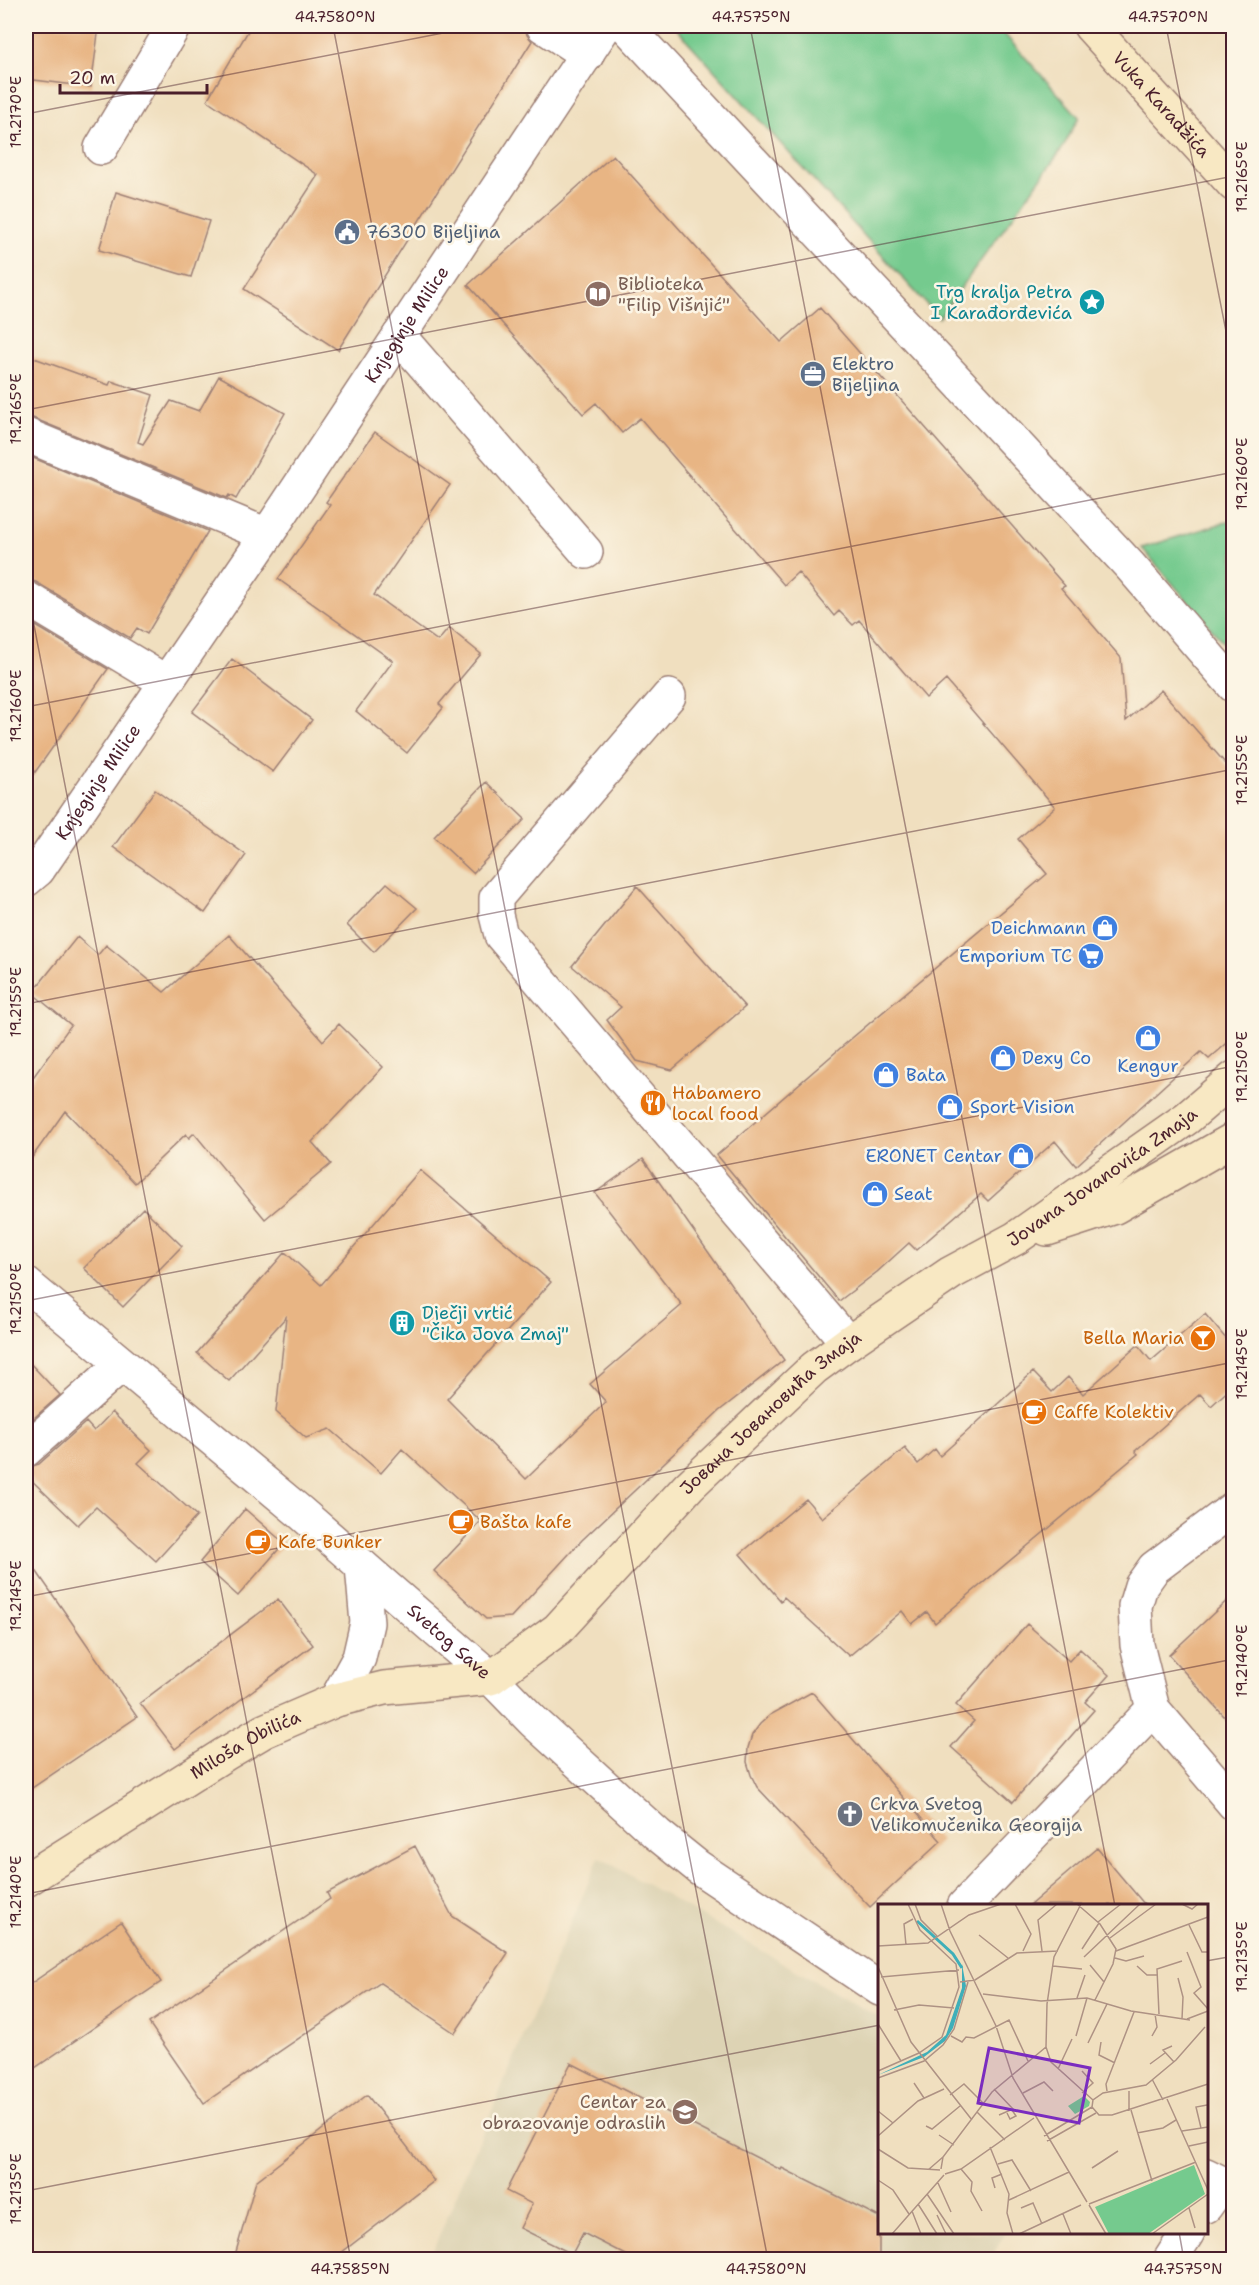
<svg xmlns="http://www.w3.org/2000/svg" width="1259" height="2285" font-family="'Shantell Sans',sans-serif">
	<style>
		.built { fill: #ddd3b4 }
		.green { fill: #75ca8e; stroke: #60745c; stroke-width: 1.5 }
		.building { fill: #e8b584 }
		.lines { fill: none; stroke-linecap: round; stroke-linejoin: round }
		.pedestrian-casing { stroke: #9d7f75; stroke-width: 36 }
		.minor-casing { stroke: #9d7f75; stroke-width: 36 }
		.tertiary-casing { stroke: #9d7f75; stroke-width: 36 }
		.secondary-casing { stroke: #9d7f75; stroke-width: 36 }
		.pedestrian { stroke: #fff; stroke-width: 33 }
		.minor { stroke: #fff; stroke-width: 33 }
		.tertiary { stroke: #fff; stroke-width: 33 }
		.secondary { stroke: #f8e8c3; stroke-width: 33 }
		.ticks { fill: none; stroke: #4a1f2b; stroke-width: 1.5; stroke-opacity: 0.45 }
		.labels { text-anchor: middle; stroke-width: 5; stroke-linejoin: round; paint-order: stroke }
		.street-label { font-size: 18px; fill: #4a1f2b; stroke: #fcf5e5 }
		.service-label { font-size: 18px; fill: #4e5e75; stroke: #fcf5e5; text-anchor: start }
		.education-label { font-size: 18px; fill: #785e54; stroke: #fcf5e5; text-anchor: start }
		.culture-label { font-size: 18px; fill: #0d838f; stroke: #fcf5e5; text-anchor: end }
		.shop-label { font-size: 18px; fill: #366cbe; stroke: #fcf5e5; text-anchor: start }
		.food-label { font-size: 18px; fill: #c56008; stroke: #fcf5e5; text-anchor: start }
		.worship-label { font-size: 18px; fill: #5b616d; stroke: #fcf5e5; text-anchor: start }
		.inset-river { fill: none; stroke: #3fafb9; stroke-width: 3 }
		.inset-road { fill: none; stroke: #ae9284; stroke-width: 1.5 }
		.view { fill: #7b2cbf; fill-opacity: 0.15; stroke: #7b2cbf; stroke-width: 3 }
		.inset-edge { fill: none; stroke: #4a1f2b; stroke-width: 3 }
		.neatline { fill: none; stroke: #4a1f2b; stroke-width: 2 }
		.ticks-label { font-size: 15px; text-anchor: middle; fill: #4a1f2b }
	</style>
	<rect width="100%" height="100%" fill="#fcf5e5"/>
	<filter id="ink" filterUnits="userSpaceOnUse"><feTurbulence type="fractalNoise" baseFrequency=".0167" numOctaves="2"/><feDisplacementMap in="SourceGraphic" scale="12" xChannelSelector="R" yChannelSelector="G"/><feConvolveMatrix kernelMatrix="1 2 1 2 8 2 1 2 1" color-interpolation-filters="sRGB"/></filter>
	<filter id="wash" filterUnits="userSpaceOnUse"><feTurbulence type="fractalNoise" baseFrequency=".008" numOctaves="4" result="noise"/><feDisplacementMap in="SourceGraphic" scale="24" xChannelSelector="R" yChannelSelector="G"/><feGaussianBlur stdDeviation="1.35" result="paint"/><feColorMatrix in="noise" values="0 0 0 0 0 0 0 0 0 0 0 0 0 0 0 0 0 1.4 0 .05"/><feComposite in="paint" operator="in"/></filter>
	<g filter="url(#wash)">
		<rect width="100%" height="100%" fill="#f0dfbf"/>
		<path class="built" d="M599 1857 879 2018 880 2232 1005 2233 990 2260H429Z"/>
		<path class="green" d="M674 26H997L1079 117 1062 149 939 318Z
			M1233 520H1234L1233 654 1142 548Z"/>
		<g id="blocks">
			<path class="building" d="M26 26H99L91 87 26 79Z
				M251 26H524L527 35 532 41 338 350 244 289 318 175 207 100Z
				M613 155 781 342 820 308 1065 586 1061 588 1121 658 1126 721 1161 690 1233 772V1038L1209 1059 1201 1052 1076 1166 1055 1141 988 1201 981 1194 916 1250 909 1243 877 1272 839 1301 717 1155 852 1038 1047 874 1018 839 1055 807 946 680 926 698 859 620 853 625 839 611 834 616 798 572 784 585 640 418 622 433 596 403 583 414 468 285Z
				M116 192 209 221 191 277 99 250Z
				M26 355 109 385 111 381 153 395 138 442 143 444 171 401 199 411 219 376 285 413 236 499 229 495 227 498 33 418 26 417Z
				M375 432 450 485 374 595 438 641 449 628 481 654 439 704 443 708 407 753 356 711 393 661 278 579 330 505 326 502Z
				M26 455 208 531 147 634 137 628 130 638 36 582 26 579Z
				M26 620 108 669 26 785Z
				M232 659 312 720 273 772 192 712Z
				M486 782 525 819 473 873 434 837Z
				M155 790 246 855 205 913 113 847Z
				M387 883 417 908 374 952 347 925Z
				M637 886 745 1007 672 1070 637 1061 607 1020 621 1007 572 966Z
				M229 935 323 1041 339 1024 383 1067 312 1142 331 1164 265 1219 194 1133 189 1138 186 1134 135 1183 65 1111 26 1166V1087L71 1025 32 993 77 937 98 955 106 945 164 992Z
				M643 1159 784 1360 719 1411 582 1540 511 1617 486 1619 434 1571 481 1521 402 1449 381 1473 330 1429 306 1438 276 1412 286 1317 229 1381 197 1353 285 1252 321 1285 420 1170 551 1282 447 1399 526 1479 606 1402 590 1384 682 1305 595 1193Z
				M143 1208 182 1246 123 1307 84 1268Z
				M1205 1314 1233 1347V1386L1211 1406 1200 1394 1135 1451 1138 1454 935 1623 927 1612 912 1624 902 1611 849 1656 784 1597 781 1601 740 1554 806 1499 822 1518 905 1448 918 1464 935 1449 940 1456 1033 1372 1052 1392 1068 1377 1083 1394 1138 1345 1151 1361Z
				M26 1359 60 1395 26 1425Z
				M112 1412 151 1450 138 1463 197 1516 156 1561 96 1507 78 1525 26 1475V1468L39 1464 86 1422 94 1431Z
				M245 1509 284 1543 238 1596 200 1562Z
				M26 1556 137 1717 26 1792Z
				M1233 1595V1726L1169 1655Z
				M278 1599 313 1645 175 1749 140 1703Z
				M1027 1624 1069 1661 1080 1649 1109 1675 1085 1702 1094 1710 1013 1802 951 1747 974 1721 956 1705Z
				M812 1692 941 1841 870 1907 757 1787 751 1775 747 1762 748 1748 752 1735 760 1724 770 1715Z
				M415 1846 452 1916 508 1953 455 2033 380 1983 204 2103 149 2023 330 1899 327 1893Z
				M1097 1848 1145 1905H1030Z
				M121 1922 161 1982 26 2074V1987Z
				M571 2063 781 2170 782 2168 879 2217V2259H634L583 2233 572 2254 520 2228 532 2204 506 2191Z
				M367 2095 434 2181 333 2259H234L256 2181Z"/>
		</g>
	</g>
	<g filter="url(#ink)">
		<use href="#blocks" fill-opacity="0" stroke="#9d7f75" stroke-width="1.5"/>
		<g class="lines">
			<defs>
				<path id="pedestrian" d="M626 26 1130 566 1234 686"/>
				<path id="minor" d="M543 26 587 55
					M101 148 174 26
					M399 336 586 552
					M26 435 267 535
					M26 598 166 682
					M669 696 496 898V915L501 935 848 1343
					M26 1450 121 1365
					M1234 1508 1154 1568 1141 1586 1135 1606 1137 1645 1153 1709 1234 1804
					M491 1678 533 1721 657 1834 698 1867 880 1989
					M964 1906 1153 1709
					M1206 2175 1234 2189
					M1206 2206 1222 2183
					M1170 2260 1188 2232"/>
				<g id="tertiary">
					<path id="s1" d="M26 880 38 870 267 535 605 26"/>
					<path id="s2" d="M26 1284 300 1512 491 1678"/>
					<path d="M336 1700 359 1658 367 1623 362 1566"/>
				</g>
				<g id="secondary">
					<path id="s3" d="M1090 26 1234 185"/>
					<path d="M1047 1229 1115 1207 1234 1139"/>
					<path id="s4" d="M26 1880 225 1754 264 1731 336 1700 384 1688 491 1678 558 1629 689 1486 814 1368 848 1343 951 1273 1016 1238 1187 1118 1234 1078"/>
				</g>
			</defs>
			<use href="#pedestrian" class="pedestrian-casing"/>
			<use href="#minor" class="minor-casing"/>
			<use href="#tertiary" class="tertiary-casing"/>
			<use href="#secondary" class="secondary-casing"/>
			<use href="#pedestrian" class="pedestrian"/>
			<use href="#minor" class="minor"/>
			<use href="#tertiary" class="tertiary"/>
			<use href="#secondary" class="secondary"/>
		</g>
	</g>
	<path class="ticks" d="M333 26 768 2260M750 26 1115 1906M1166 26 1234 372M26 114 479 26M26 410 1234 176M26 584 351 2260M26 707 1234 472M26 1004 1234 769M26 1301 1234 1066M26 1597 1234 1362M26 1894 1234 1659M1206 1961 1234 1956M26 2191 880 2025M1179 2232 1184 2260M1198 2260 1234 2253"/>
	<defs>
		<symbol id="civic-disc" viewBox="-11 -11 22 22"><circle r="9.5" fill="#5c6f8a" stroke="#fcf5e5"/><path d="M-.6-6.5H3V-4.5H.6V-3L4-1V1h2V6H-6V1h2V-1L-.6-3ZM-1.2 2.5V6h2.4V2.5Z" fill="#fff"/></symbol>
		<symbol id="library-disc" viewBox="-11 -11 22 22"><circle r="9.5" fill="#8d6e63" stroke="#fcf5e5"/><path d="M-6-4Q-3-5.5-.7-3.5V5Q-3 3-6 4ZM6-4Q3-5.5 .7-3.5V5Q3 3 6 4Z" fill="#fff"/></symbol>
		<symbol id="sight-disc" viewBox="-11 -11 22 22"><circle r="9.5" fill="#0f9aa8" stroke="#fcf5e5"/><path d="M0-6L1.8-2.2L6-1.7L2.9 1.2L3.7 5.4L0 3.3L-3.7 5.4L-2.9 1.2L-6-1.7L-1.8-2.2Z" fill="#fff"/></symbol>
		<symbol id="office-disc" viewBox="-11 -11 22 22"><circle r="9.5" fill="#5c6f8a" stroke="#fcf5e5"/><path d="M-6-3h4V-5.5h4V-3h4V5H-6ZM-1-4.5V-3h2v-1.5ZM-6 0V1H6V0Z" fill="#fff"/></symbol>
		<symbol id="shop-disc" viewBox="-11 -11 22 22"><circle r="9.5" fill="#3f7fe0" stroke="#fcf5e5"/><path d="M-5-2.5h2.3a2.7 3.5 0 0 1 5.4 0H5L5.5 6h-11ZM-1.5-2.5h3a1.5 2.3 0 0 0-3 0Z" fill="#fff"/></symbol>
		<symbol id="supermarket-disc" viewBox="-11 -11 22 22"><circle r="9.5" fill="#3f7fe0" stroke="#fcf5e5"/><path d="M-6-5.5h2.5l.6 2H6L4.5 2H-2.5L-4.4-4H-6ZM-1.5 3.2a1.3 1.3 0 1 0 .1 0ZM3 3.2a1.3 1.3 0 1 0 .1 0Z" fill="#fff"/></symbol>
		<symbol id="restaurant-disc" viewBox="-11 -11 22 22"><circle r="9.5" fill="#e8710a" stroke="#fcf5e5"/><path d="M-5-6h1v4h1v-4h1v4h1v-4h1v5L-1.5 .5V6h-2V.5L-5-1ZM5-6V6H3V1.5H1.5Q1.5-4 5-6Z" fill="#fff"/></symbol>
		<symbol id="building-disc" viewBox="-11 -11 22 22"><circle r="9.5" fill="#0f9aa8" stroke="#fcf5e5"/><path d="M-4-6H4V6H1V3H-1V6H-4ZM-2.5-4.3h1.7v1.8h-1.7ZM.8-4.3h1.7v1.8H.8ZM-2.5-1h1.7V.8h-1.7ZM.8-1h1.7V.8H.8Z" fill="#fff"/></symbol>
		<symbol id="bar-disc" viewBox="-11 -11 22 22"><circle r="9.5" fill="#e8710a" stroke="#fcf5e5"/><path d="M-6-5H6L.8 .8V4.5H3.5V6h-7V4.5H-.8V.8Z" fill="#fff"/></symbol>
		<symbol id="cafe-disc" viewBox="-11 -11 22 22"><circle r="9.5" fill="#e8710a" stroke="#fcf5e5"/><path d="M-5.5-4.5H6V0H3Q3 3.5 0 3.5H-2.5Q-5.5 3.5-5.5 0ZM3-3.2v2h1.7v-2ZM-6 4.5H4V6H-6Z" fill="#fff"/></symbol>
		<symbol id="church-disc" viewBox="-11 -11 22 22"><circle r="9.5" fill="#6b7280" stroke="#fcf5e5"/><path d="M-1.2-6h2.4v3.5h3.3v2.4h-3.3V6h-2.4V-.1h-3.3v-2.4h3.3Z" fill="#fff"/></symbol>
		<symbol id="school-disc" viewBox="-11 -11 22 22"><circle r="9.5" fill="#8d6e63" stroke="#fcf5e5"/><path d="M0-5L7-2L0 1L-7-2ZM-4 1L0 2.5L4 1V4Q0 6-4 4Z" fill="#fff"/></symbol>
	</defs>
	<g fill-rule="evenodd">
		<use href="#civic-disc" x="332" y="217" width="30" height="30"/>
		<use href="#library-disc" x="583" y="279" width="30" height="30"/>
		<use href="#sight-disc" x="1077" y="287" width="30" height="30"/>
		<use href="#office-disc" x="798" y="359" width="30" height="30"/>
		<use href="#shop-disc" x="1090" y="913" width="30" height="30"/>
		<use href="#supermarket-disc" x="1076" y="941" width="30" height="30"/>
		<use href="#shop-disc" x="1133" y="1023" width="30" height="30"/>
		<use href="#shop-disc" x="988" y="1043" width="30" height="30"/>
		<use href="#shop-disc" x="871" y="1060" width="30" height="30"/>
		<use href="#restaurant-disc" x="638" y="1088" width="30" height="30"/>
		<use href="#shop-disc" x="935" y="1092" width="30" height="30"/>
		<use href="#shop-disc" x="1006" y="1141" width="30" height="30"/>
		<use href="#shop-disc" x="860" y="1179" width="30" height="30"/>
		<use href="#building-disc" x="387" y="1308" width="30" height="30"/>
		<use href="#bar-disc" x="1188" y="1323" width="30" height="30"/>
		<use href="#cafe-disc" x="1019" y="1397" width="30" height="30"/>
		<use href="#cafe-disc" x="446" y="1507" width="30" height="30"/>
		<use href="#cafe-disc" x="243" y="1527" width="30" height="30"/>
		<use href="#church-disc" x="835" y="1799" width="30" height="30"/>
		<use href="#school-disc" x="670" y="2097" width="30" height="30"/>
	</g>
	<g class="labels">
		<g class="street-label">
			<text dy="6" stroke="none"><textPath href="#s3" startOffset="106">Vuka Karadžića</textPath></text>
			<text dy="6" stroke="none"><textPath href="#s1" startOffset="674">Knjeginje Milice</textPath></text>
			<text dy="6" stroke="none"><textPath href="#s1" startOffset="122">Knjeginje Milice</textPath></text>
			<text dy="6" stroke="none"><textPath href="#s4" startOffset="1311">Jovana Jovanovića Zmaja</textPath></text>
			<text dy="6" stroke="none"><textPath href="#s4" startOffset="903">Јована Јовановића Змаја</textPath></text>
			<text dy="6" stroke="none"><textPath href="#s2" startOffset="554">Svetog Save</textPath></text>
			<text dy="6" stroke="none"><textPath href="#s4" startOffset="258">Miloša Obilića</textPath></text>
		</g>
		<g class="service-label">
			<text x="366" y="238">76300 Bijeljina</text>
			<text x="832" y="370">Elektro<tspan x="832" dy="21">Bijeljina</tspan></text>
		</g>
		<g class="education-label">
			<text x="618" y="290">Biblioteka<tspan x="618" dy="21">"Filip Višnjić"</tspan></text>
			<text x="666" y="2108" text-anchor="end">Centar za<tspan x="666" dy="21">obrazovanje odraslih</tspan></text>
		</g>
		<g class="culture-label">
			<text x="1072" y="298">Trg kralja Petra<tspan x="1072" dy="21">I Karađorđevića</tspan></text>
			<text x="422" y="1319" text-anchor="start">Dječji vrtić<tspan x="422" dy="21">"Čika Jova Zmaj"</tspan></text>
		</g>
		<g class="shop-label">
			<text x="1086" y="934" text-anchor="end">Deichmann</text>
			<text x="1072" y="962" text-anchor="end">Emporium TC</text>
			<text x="1022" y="1064">Dexy Co</text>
			<text x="1148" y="1072" text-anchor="middle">Kengur</text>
			<text x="906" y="1081">Bata</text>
			<text x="970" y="1113">Sport Vision</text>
			<text x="1002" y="1162" text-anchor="end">ERONET Centar</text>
			<text x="894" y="1200">Seat</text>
		</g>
		<g class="food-label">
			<text x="672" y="1099">Habamero<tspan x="672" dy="21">local food</tspan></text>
			<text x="1184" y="1344" text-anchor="end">Bella Maria</text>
			<text x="1054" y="1418">Caffe Kolektiv</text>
			<text x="480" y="1528">Bašta kafe</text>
			<text x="278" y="1548">Kafe Bunker</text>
		</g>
		<g class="worship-label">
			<text x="870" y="1810">Crkva Svetog<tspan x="870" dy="21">Velikomučenika Georgija</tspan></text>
		</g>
	</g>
	<g transform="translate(878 1904)">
		<rect width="330" height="330" fill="#f0dfbf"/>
		<path d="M206 192 212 198 211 202 197 210 190 202ZM316 261 327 290 270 330H231L217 303Z" fill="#75ca8e"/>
		<path d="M84 60 88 82 75 124 67 137 46 153 0 171 49 148 68 131 84 84Z" fill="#3fafb9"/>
		<path class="inset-river" d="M39 17 75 50 84 64"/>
		<path class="inset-road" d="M37 0 43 16 59 32M63 0 72 27 118 122 135 174 209 298M137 0 153 30 145 47M199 0 222 20 238 45 235 60 217 96M203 0 176 53 169 100 168 143 173 158 215 196M304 0 314 5 320 0M220 18 243 0M311 21 324 48H330M101 31 130 54M232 34 278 0M28 41 26 20 35 15M0 42 50 39 91 11 123 0M204 45 221 19M164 47 160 16 179 0M238 47 330 13M309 48 323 83 316 89 330 105M206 53 262 0M237 54 248 57 266 52M212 61 226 78M175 62 204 65M259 62 269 71H279M0 63 33 138 94 216M3 73 81 66M300 74 305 93 304 115M82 78 97 76 139 49 180 47M105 90 163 97 209 94 253 107 312 116M199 94 207 71M16 106 41 101 76 104M281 110 279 65 304 57M309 115 330 107M0 120 23 157M327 123 298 156 268 181 225 189 215 196 214 203 221 211H234L330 180M73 132 84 138 88 133 96 134 131 116 150 157M198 132 209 94M274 132 279 123 277 110M223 138 221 151 237 159M210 139 229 100M294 142 285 146 296 158M272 160 287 149M180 165 194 135M0 167 41 149 64 133 81 83 78 60 42 26 30 0M0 174 46 157 65 141 76 125 90 78M274 175 285 196M36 179 46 194M116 185 135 205 121 211M229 187 228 180 256 108M251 187V207M145 189 166 178 175 187M204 189 215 179 204 167M72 191 86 180 105 199M289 195 330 286M253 206 274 277M0 207 15 219M99 208 127 236M129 209 132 215 138 212 134 206M48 222 54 225 82 202M323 224 318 203 329 201M304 227 330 223M259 229 285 224 298 216M61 231 76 241M0 232 40 197 66 185M166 232 214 203M169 237 218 209M311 242 330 238M112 243 131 290 129 309 135 330M0 245 30 264 62 266M120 260 134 256 153 287M214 264 240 247M63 265 65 253 114 188 168 143M83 265 94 278 93 287 104 307M50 266 65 253M67 270 83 265 156 214M0 276 15 286 31 310M60 279 73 308M117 284 114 274 124 270M49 290 76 330M131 296 191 268M40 300 59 330M211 300 318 258M211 301 228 330M143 304 155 299 164 320M311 304 317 324M34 307 43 330M185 310 193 330M59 311 68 330M14 330 66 271M141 330 203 301M274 330 330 290"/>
		<path class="view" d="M111 144 212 164 201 219 100 199Z"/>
		<rect width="330" height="330" class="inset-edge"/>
	</g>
	<rect width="1259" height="2285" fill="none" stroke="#fcf5e5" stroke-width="66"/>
	<path d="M60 84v9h147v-9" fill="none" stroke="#4a1f2b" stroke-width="3"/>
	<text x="69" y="84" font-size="18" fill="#4a1f2b" stroke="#fcf5e5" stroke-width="4.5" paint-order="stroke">20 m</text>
	<rect x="33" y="33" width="1193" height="2219" class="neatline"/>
	<g class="ticks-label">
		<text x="335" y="22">44.7580°N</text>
		<text x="751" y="22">44.7575°N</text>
		<text x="1168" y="22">44.7570°N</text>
		<text transform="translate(16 112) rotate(-90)" y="5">19.2170°E</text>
		<text transform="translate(1242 177) rotate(-90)" y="5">19.2165°E</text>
		<text transform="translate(16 409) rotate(-90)" y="5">19.2165°E</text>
		<text transform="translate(1242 474) rotate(-90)" y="5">19.2160°E</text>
		<text transform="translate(16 706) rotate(-90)" y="5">19.2160°E</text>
		<text transform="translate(1242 770) rotate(-90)" y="5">19.2155°E</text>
		<text transform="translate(16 1002) rotate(-90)" y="5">19.2155°E</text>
		<text transform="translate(1242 1067) rotate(-90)" y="5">19.2150°E</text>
		<text transform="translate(16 1299) rotate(-90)" y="5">19.2150°E</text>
		<text transform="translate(1242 1364) rotate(-90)" y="5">19.2145°E</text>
		<text transform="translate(16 1596) rotate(-90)" y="5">19.2145°E</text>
		<text transform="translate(1242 1661) rotate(-90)" y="5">19.2140°E</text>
		<text transform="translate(16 1892) rotate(-90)" y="5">19.2140°E</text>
		<text transform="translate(1242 1957) rotate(-90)" y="5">19.2135°E</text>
		<text transform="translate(16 2189) rotate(-90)" y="5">19.2135°E</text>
		<text x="350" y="2274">44.7585°N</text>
		<text x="766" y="2274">44.7580°N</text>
		<text x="1183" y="2274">44.7575°N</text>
	</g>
</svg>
